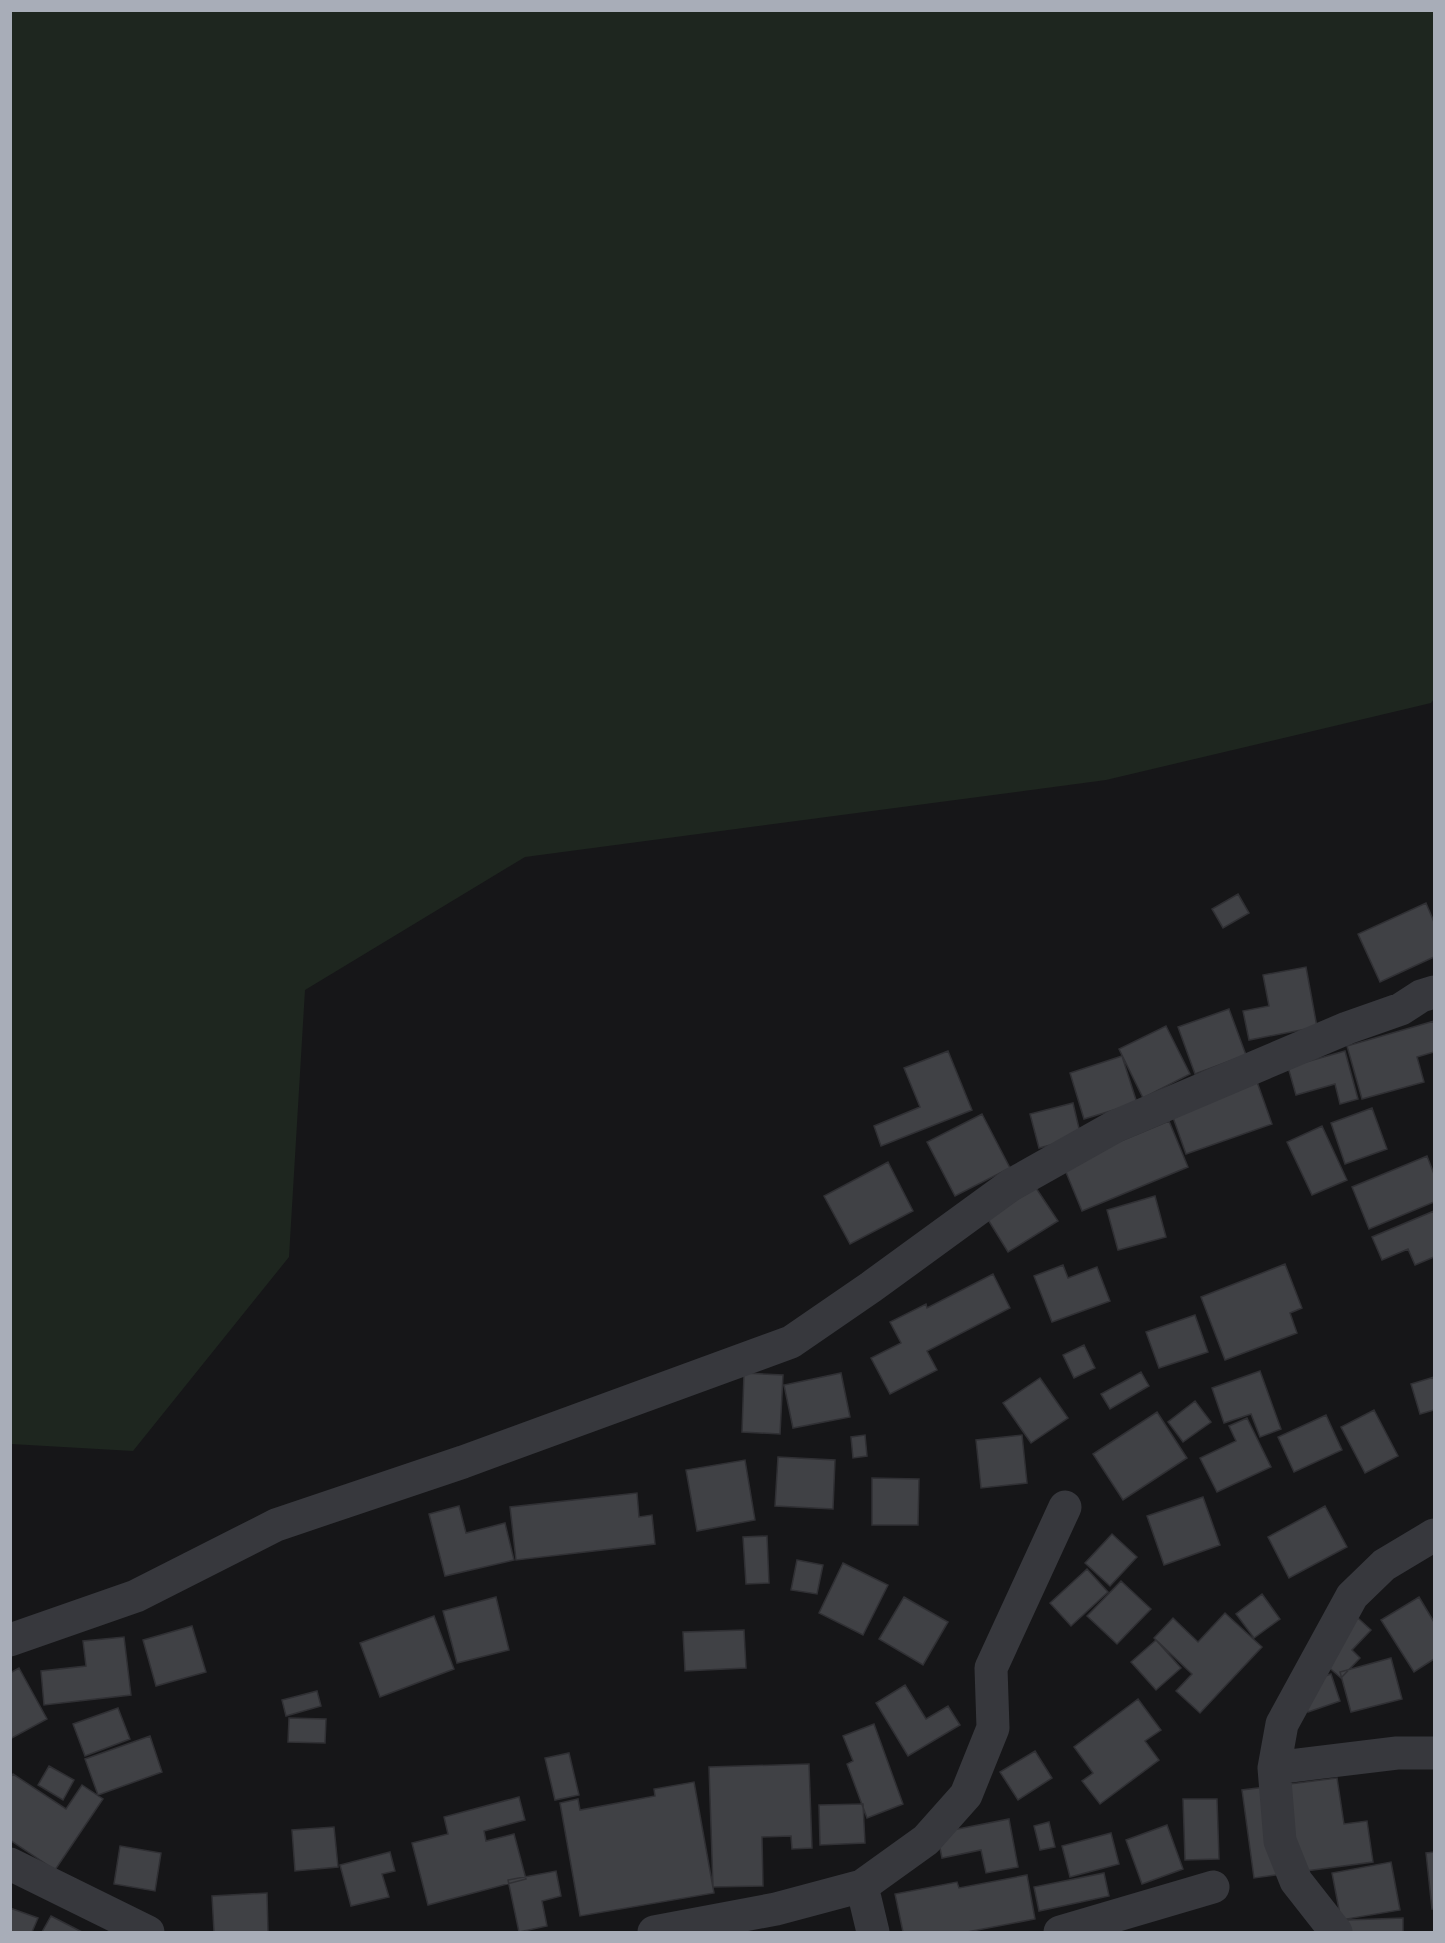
<svg xmlns="http://www.w3.org/2000/svg" width="1445" height="1943" font-family="Mulish,sans-serif">
	<style>
		.green { fill: #1e261f }
		.building { fill: #404145; stroke: #303034; stroke-width: 1.5 }
		.lines { fill: none; stroke-linecap: round; stroke-linejoin: round }
		.minor { stroke: #37383d; stroke-width: 33 }
	</style>
	<rect width="100%" height="100%" fill="#161618"/>
	<path class="green" d="M10 11H1434V699L1431 703 1106 780 525 857 305 990 289 1257 133 1451 11 1444Z"/>
	<path class="building" d="M1238 894 1249 913 1223 928 1212 909Z
		M1426 903 1434 922V957L1380 982 1358 934Z
		M1306 967 1317 1027 1249 1040 1243 1011 1269 1006 1263 975Z
		M1229 1009 1246 1055 1195 1074 1178 1027Z
		M1434 1021V1052L1417 1057 1424 1082 1362 1099 1347 1046Z
		M1166 1026 1190 1074 1143 1098 1119 1049Z
		M948 1051 972 1110 881 1146 874 1126 920 1107 904 1068Z
		M1345 1051 1358 1099 1340 1104 1335 1084 1296 1095 1288 1067Z
		M1122 1056 1137 1103 1084 1119 1070 1073Z
		M1256 1079 1272 1124 1186 1154 1170 1109Z
		M1073 1103 1081 1137 1039 1148 1030 1114Z
		M1372 1108 1387 1149 1345 1164 1331 1123Z
		M982 1114 1010 1168 955 1196 927 1142Z
		M1169 1121 1188 1167 1082 1211 1063 1165Z
		M1322 1126 1347 1180 1312 1195 1287 1142Z
		M1427 1156 1434 1174V1202L1369 1229 1352 1187Z
		M888 1162 913 1211 850 1244 824 1196Z
		M1036 1188 1058 1221 1008 1252 987 1218Z
		M1155 1196 1166 1237 1118 1250 1107 1210Z
		M1434 1211V1257L1415 1265 1408 1249 1382 1260 1372 1237Z
		M1285 1264 1302 1308 1290 1313 1297 1333 1225 1360 1201 1297Z
		M1063 1265 1068 1278 1097 1267 1110 1301 1052 1322 1034 1276Z
		M993 1274 1010 1308 927 1351 937 1370 890 1394 871 1358 901 1343 890 1322 926 1304 927 1308Z
		M1195 1315 1208 1352 1159 1368 1146 1332Z
		M1084 1345 1095 1368 1074 1378 1063 1355Z
		M1260 1371 1281 1429 1260 1437 1251 1414 1224 1423 1212 1388Z
		M1141 1372 1149 1386 1110 1409 1101 1394Z
		M744 1373 783 1375 780 1434 742 1432Z
		M841 1373 850 1417 793 1428 784 1385Z
		M1434 1377V1410L1420 1414 1411 1384Z
		M1040 1378 1068 1418 1031 1443 1003 1403Z
		M1195 1401 1211 1422 1183 1442 1168 1422Z
		M1374 1410 1398 1456 1365 1473 1341 1427Z
		M1157 1412 1187 1458 1123 1500 1093 1454Z
		M1326 1415 1342 1450 1294 1472 1278 1437Z
		M1247 1418 1271 1467 1217 1492 1200 1458 1236 1441 1229 1426Z
		M865 1435 867 1456 853 1458 851 1437Z
		M1022 1435 1027 1483 981 1488 976 1440Z
		M778 1457 835 1460 833 1509 775 1506Z
		M745 1460 755 1520 697 1531 686 1470Z
		M872 1478 919 1479 918 1525H872Z
		M637 1493 639 1517 652 1515 655 1544 516 1560 510 1507Z
		M1203 1497 1220 1545 1164 1565 1147 1516Z
		M459 1506 466 1533 505 1523 514 1560 445 1576 429 1514Z
		M1325 1506 1347 1547 1289 1578 1268 1537Z
		M1112 1534 1137 1557 1110 1586 1085 1563Z
		M767 1536 769 1583 746 1584 743 1537Z
		M797 1560 823 1565 817 1594 791 1590Z
		M843 1563 888 1585 863 1635 819 1613Z
		M1087 1569 1108 1592 1071 1626 1050 1603Z
		M1121 1581 1151 1609 1117 1644 1087 1616Z
		M1262 1594 1280 1619 1254 1638 1236 1614Z
		M496 1597 509 1650 457 1663 443 1611Z
		M904 1597 948 1622 923 1665 879 1639Z
		M1419 1597 1434 1622V1659L1414 1672 1381 1620Z
		M1348 1609 1371 1630 1352 1650 1360 1658 1341 1678 1309 1650Z
		M1225 1613 1262 1647 1200 1713 1176 1691 1192 1674 1154 1638 1173 1618 1198 1642Z
		M434 1616 454 1669 380 1697 360 1643Z
		M192 1626 206 1672 156 1686 143 1640Z
		M744 1630 746 1668 685 1671 683 1632Z
		M124 1637 131 1695 44 1705 41 1671 86 1666 83 1641Z
		M1156 1640 1181 1668 1156 1690 1131 1662Z
		M1391 1658 1402 1699 1351 1712 1340 1672Z
		M19 1668 47 1719 10 1739V1673Z
		M1331 1674 1340 1701 1308 1712 1298 1685Z
		M905 1685 926 1719 948 1706 960 1725 908 1756 876 1703Z
		M317 1691 321 1706 286 1716 282 1700Z
		M1138 1699 1161 1730 1145 1741 1159 1760 1100 1804 1082 1781 1093 1773 1074 1747Z
		M118 1708 130 1739 85 1756 73 1724Z
		M289 1718 326 1719 325 1743 288 1742Z
		M874 1724 903 1804 867 1818 847 1764 853 1761 843 1736Z
		M150 1736 162 1772 98 1795 85 1759Z
		M1035 1751 1052 1778 1018 1800 1000 1772Z
		M569 1753 579 1795 555 1800 545 1758Z
		M809 1764 812 1848 792 1849 791 1836 762 1837 763 1886 713 1887 709 1767Z
		M49 1766 74 1780 63 1800 38 1785Z
		M13 1774 66 1809 82 1785 103 1799 55 1870 10 1840V1778Z
		M1337 1778 1344 1824 1367 1821 1373 1862 1254 1878 1242 1790Z
		M694 1782 714 1893 580 1916 560 1803 578 1799 580 1810 655 1796 654 1789Z
		M519 1797 525 1820 484 1831 486 1841 514 1834 526 1879 428 1905 412 1843 448 1834 444 1817Z
		M1183 1799H1217L1219 1859 1185 1860Z
		M863 1804 865 1843 820 1845 819 1805Z
		M1009 1819 1018 1867 986 1873 981 1850 942 1858 937 1833Z
		M1049 1822 1055 1847 1040 1850 1034 1826Z
		M1167 1825 1183 1869 1142 1884 1126 1840Z
		M334 1827 338 1867 295 1871 292 1830Z
		M1111 1833 1119 1864 1070 1877 1062 1846Z
		M120 1846 161 1853 155 1891 114 1884Z
		M390 1852 395 1871 382 1874 389 1897 351 1906 340 1865Z
		M1434 1852V1909H1432L1426 1853Z
		M1391 1862 1400 1910 1341 1920 1332 1873Z
		M556 1871 561 1896 542 1901 547 1926 519 1932 508 1880Z
		M1104 1873 1109 1896 1039 1911 1034 1887Z
		M1027 1875 1035 1919 967 1932H903L895 1894 957 1882 959 1888Z
		M267 1893 268 1932H214L212 1896Z
		M10 1908 38 1918 32 1932H10Z
		M51 1916 82 1932H42Z
		M1403 1918V1932H1348L1347 1920Z"/>
	<g class="lines">
		<path class="minor" d="M10 1640 136 1596 276 1525 463 1462 791 1342 871 1287 1011 1185 1116 1126 1347 1028 1401 1009 1421 996 1434 992
			M1274 1768 1397 1753H1434
			M10 1864 148 1932
			M862 1886 873 1932
			M654 1932 776 1909 862 1886 926 1840 966 1795 993 1728 991 1668 1065 1507
			M1060 1932 1213 1887
			M1336 1932 1296 1881 1280 1841 1274 1768 1282 1724 1352 1596 1384 1565 1434 1535"/>
	</g>
	<rect width="1445" height="1943" fill="none" stroke="#a8adb8" stroke-width="24"/>
</svg>
